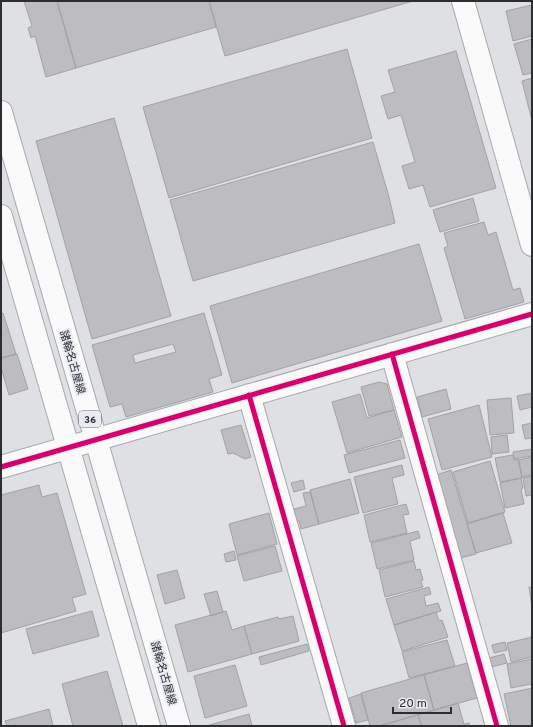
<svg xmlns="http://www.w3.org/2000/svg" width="533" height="727" font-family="Overpass,'Noto Sans JP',sans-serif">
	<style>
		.building { fill: #bdbdc1; stroke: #a2a2a5; fill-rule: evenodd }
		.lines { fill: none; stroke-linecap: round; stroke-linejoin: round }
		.minor-casing { stroke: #a7a8ab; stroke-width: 24 }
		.major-casing { stroke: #a7a8ab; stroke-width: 24 }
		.minor { stroke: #fafafb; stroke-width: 22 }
		.major { stroke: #fafafb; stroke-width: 22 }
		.cycleway-casing { stroke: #e9ecf3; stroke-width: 8 }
		.cycleway { stroke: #d6006c; stroke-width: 5 }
		.labels { text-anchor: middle; stroke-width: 4; stroke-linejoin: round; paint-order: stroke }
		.shield { fill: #e9ecf3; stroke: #65666a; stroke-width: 1 }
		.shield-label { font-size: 10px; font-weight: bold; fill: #2c2d30 }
		.street-label { font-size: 11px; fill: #2c2d30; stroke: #e9ecf3 }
	</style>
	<rect width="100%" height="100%" fill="#dee0e4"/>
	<path class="building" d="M24 1H57L76 68 46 77 35 36 31 38 28 28 32 26Z
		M57 1H209L216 27 76 68Z
		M209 1H413L225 56Z
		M531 2H532V36L513 41 506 11 532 5Z
		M532 39V73L523 75 514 44Z
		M347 49 372 138 169 198 143 107Z
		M456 51 496 188 430 207 423 185 409 189 402 166 415 162 401 115 388 119 381 96 395 92 388 70Z
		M532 78V116L531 117 522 81Z
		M114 118 171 316 92 339 36 141Z
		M373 142 389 197 395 223 193 281 170 200Z
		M473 198 479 221 440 232 433 210Z
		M484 222 488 235 496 232 513 290 520 288 524 302 465 319 444 248 448 246 444 233Z
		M419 244 442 321 232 383 210 306Z
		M3 313 16 354 1 358V314Z
		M204 313 222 375 209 379 213 392 126 417 122 404 110 407 92 345ZM173 344 176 352 135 363 133 355Z
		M17 354 28 389 9 395 1 367V358Z
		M379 382 387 384 394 410 369 416 361 387Z
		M446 389 451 409 422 417 417 397Z
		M532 393V407L520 410 517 396Z
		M360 394 367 418 394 410 402 437 347 453 332 402Z
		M511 398 514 433 490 435 487 400Z
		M479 405 492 457 442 470 428 419Z
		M532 423V438L525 439 522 425Z
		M241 425 251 457 245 459 233 453 228 454 221 430Z
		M507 435 509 452 492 454 491 437Z
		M400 440 405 458 349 473 344 455Z
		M532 449V456L514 459 513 452Z
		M513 455 514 460 518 459 522 478 500 482 495 458Z
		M532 457V475L522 477 519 460Z
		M490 461 505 512 468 523 453 472Z
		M402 465 404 475 392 478 398 504 363 513 354 477Z
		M451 470 476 554 460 558 436 475Z
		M532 476V495L526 496 523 478Z
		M521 478 523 488 521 489 524 504 505 508 500 483Z
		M350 479 359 513 319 524 310 490Z
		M303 480 305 489 294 492 291 483Z
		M39 485 42 497 57 493 86 594 72 598 76 611 1 633V495Z
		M310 492 319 524 301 529 299 521 297 522 294 509 306 506 303 493Z
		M406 504 409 514 403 515 407 533 370 542 364 515Z
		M269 513 277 544 237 555 229 524Z
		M503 513 512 543 476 553 467 524Z
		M418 531 420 538 410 541 414 560 377 569 371 543Z
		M275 546 282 571 244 581 237 556Z
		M234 551 236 560 226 562 224 554Z
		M414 561 416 570 420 569 423 580 421 581 423 587 385 597 379 570Z
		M177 570 185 598 165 604 157 575Z
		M429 587 431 594 424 596 426 606 438 603 441 611 394 625 386 599Z
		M529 587H532V607Z
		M217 591 223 612 211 616 204 594Z
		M92 611 99 636 33 654 26 629Z
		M226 611 232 630 244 626 252 654 188 672 175 625Z
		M436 612 439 621 442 620 448 637 402 651 394 625Z
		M293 616 299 641 252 654 244 626 278 617 279 619Z
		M532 637V657L511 662 507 643Z
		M447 640 455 666 409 678 402 652Z
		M505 642 507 650 494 653 492 645Z
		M307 644 309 651 261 665 259 657Z
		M504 654 507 663 491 667 489 658Z
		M532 659V684L511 688 507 664Z
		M467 663 477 698 434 710 424 675Z
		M235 665 247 706 205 718 194 676Z
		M107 671 123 726H73L62 684Z
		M424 675 434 710 379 726H370L361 693Z
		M532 688V726H511L504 694Z
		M361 694 368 720 356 723 349 698Z
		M458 703 464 724 469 723 470 726H422L418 715Z
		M49 709 53 726H17V725L7 726 5 721Z
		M249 714 252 726H206Z
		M418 715 422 726H379Z"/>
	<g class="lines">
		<defs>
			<path id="minor" d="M463 1 532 245
				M392 354 497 726
				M249 395 344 726
				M1 467 532 314"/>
			<path id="major" d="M1 112 179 726
				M1 216 149 726"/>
		</defs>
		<use href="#minor" class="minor-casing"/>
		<use href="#major" class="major-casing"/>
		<use href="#minor" class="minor"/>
		<use href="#major" class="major"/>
		<defs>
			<path id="cycleway" d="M392 354 497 726
				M249 395 344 726
				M1 467 532 314"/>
		</defs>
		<use href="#cycleway" class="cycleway-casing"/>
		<use href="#cycleway" class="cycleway"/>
	</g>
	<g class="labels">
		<rect class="shield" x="79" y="411" width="22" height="16" rx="3"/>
		<g class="shield-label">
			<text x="90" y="423">36</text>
		</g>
		<g class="street-label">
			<text transform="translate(73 362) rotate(74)" y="4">諸輪名古屋線</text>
			<text transform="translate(164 673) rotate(74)" y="4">諸輪名古屋線</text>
		</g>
	</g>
	<rect width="533" height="727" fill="none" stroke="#2c2d30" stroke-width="4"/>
	<path d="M393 707v6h58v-6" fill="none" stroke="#2c2d30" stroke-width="2"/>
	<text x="399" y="707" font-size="12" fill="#2c2d30" stroke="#e9ecf3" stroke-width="3" paint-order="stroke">20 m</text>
</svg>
